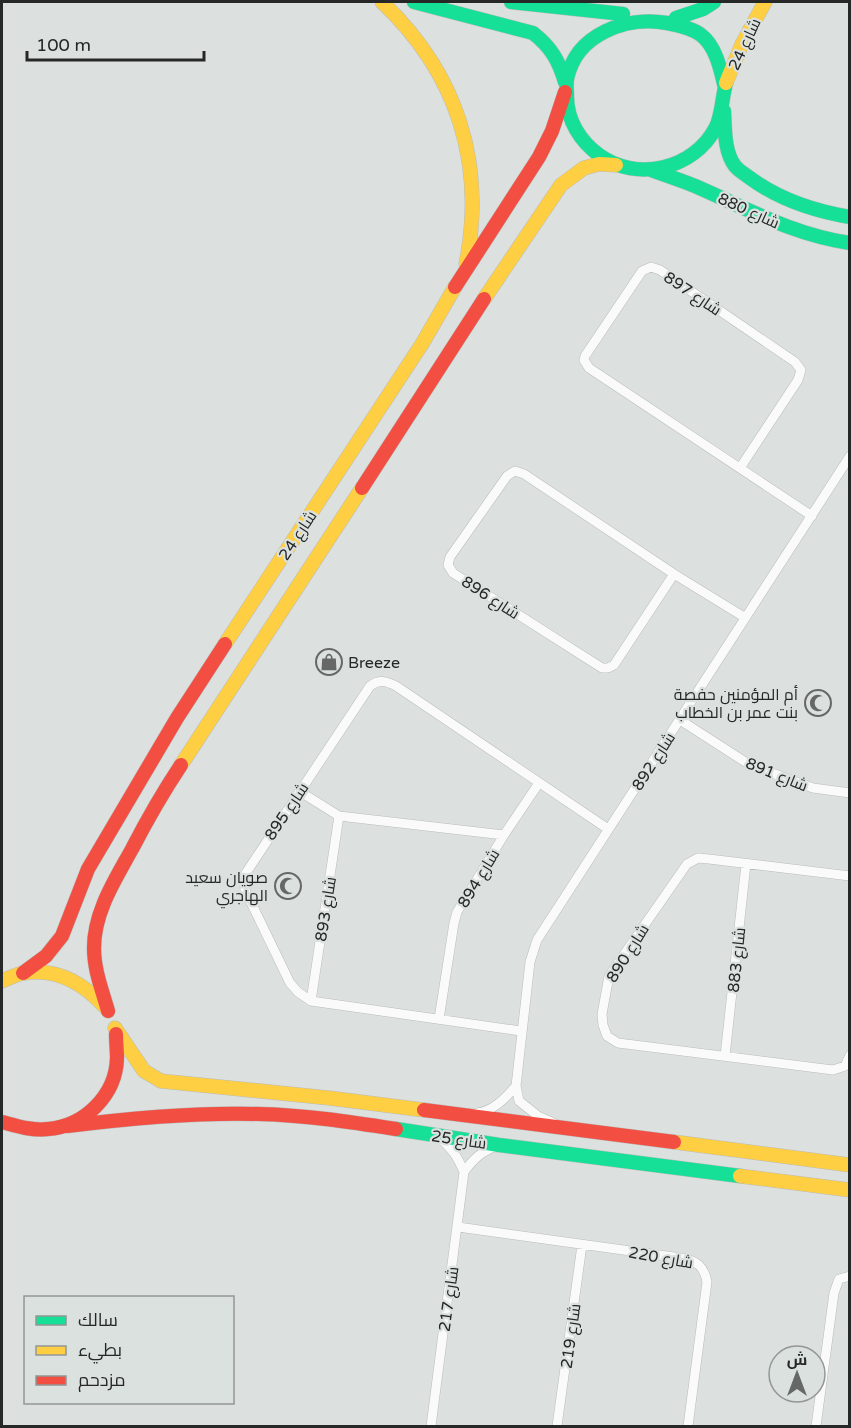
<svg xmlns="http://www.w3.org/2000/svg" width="851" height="1428" font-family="'Varela Round',Cairo,sans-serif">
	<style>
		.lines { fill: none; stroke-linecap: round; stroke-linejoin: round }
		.street-casing { stroke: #b9bcbb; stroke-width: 10 }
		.fast-casing { stroke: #b9bcbb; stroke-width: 15 }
		.slow-casing { stroke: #b9bcbb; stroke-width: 15 }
		.jam-casing { stroke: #b9bcbb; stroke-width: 15 }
		.street { stroke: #fafafa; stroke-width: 9 }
		.fast { stroke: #16e098; stroke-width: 14 }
		.slow { stroke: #ffcf43; stroke-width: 14 }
		.jam { stroke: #f24e42; stroke-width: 14 }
		.labels { text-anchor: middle; stroke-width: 4.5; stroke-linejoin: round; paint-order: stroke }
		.street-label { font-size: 16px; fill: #262828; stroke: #dbe1df }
		.poi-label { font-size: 16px; fill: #262828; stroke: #dbe1df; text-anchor: end }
	</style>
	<rect width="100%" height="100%" fill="#dce0de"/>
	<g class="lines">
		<defs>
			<path id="street" d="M740 468 798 380 801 370 795 362 660 270 651 267 642 271 585 356 584 360 589 368 812 516
				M674 574 614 665 608 668H602L453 573 448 565 450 557 507 476 515 471 524 474 674 574 744 617
				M680 720 750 765 813 788 850 793
				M299 791 339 816 311 1001
				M339 816 504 835
				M850 876 709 859 698 858 687 864 609 976 602 1014 603 1025 607 1036 618 1043 833 1070 845 1066 850 1055
				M439 1019 454 923 457 912 504 835 539 783
				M521 1031 311 1001 298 992 290 983 245 890 244 876 370 686C379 679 386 681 396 686L608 829
				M725 1056 746 864
				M477 1113C494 1111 505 1098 516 1086
				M554 1123 538 1116 519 1101 516 1086 530 962 537 940 850 456
				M440 1138C452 1148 458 1158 464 1172
				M458 1227 681 1258C697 1261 704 1266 707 1282L688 1426
				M431 1426 464 1172C473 1159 482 1151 497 1146
				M557 1426 582 1245
				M816 1426 834 1293 839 1279 850 1276"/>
			<path id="fast" d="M414 2 533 33C551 47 559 61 565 82
				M511 2 623 14
				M676 18 703 9 714 2
				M725 88C721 71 716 46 701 35 692 28 678 25 667 23 626 16 576 34 567 79 566 85 567 91 567 97 567 120 580 141 599 155 636 182 694 170 716 127 722 114 722 98 726 83
				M724 111C725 128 724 152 735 166 739 171 745 174 750 178 780 200 814 211 850 217
				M651 170C665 175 680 180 695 186 746 208 793 235 850 243
				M396 1129 499 1145 740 1176"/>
			<path id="slow" d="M382 2C457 73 486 163 466 264
				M726 83 742 44 765 2
				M484 299 561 185 584 168 599 164 616 165
				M225 644 422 344 455 287
				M181 765 362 488
				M2 981C9 978 17 974 24 973 56 968 83 983 104 1006
				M115 1028 144 1071 161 1081 329 1098 424 1110
				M674 1142 850 1165
				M740 1176 850 1190"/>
			<path id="jam" d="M455 287 539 157 552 131 565 92
				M362 488 484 299
				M23 973 46 956 62 936 88 869 177 718 225 644
				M108 1011C102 990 94 970 94 948 94 912 115 880 132 849 147 820 163 792 181 765
				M424 1110 674 1142
				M2 1122C17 1126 32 1131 48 1129 85 1126 116 1095 117 1058 117 1050 116 1042 116 1034
				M67 1126C131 1118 195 1112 259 1114 305 1115 351 1122 396 1129"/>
		</defs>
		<use href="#street" class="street-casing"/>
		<use href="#fast" class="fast-casing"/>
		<use href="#slow" class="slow-casing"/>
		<use href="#jam" class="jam-casing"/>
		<use href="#street" class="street"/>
		<use href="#fast" class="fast"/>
		<use href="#slow" class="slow"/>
		<use href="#jam" class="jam"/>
	</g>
	<defs>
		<symbol id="shop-ring" viewBox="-11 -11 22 22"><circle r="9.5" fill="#dbe1df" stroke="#666868" stroke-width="1.5"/><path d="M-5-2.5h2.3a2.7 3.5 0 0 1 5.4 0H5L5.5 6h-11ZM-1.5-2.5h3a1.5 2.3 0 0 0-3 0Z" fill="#666868"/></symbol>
		<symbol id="mosque-ring" viewBox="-11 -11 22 22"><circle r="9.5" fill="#dbe1df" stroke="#666868" stroke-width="1.5"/><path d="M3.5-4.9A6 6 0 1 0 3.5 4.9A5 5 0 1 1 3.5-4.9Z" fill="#666868"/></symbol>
	</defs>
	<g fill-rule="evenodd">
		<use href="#shop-ring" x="314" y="647" width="30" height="30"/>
		<use href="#mosque-ring" x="803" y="688" width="30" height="30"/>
		<use href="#mosque-ring" x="273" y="871" width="30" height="30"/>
	</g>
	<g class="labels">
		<g class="street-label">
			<text transform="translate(744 44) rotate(-65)" y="6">شارع 24</text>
			<text transform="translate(749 210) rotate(24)" y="6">شارع 880</text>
			<text transform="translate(693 293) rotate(34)" y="6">شارع 897</text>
			<text transform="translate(297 535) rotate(-57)" y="6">شارع 24</text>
			<text transform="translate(491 597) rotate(33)" y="6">شارع 896</text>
			<text transform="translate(653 761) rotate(-57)" y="6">شارع 892</text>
			<text transform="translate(777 774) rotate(22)" y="6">شارع 891</text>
			<text transform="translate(286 811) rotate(-56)" y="6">شارع 895</text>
			<text transform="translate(478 878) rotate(-59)" y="6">شارع 894</text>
			<text transform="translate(325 909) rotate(-81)" y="6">شارع 893</text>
			<text transform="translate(627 953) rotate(-58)" y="6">شارع 890</text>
			<text transform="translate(736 960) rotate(-84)" y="6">شارع 883</text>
			<text transform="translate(459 1139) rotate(8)" y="6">شارع 25</text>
			<text transform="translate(661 1257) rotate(10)" y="6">شارع 220</text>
			<text transform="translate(448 1299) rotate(-82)" y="6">شارع 217</text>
			<text transform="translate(570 1336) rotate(-82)" y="6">شارع 219</text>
		</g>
		<g class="poi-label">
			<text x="348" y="668" text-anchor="start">Breeze</text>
			<text x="798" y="700">أم المؤمنين حفصة<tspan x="798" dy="18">بنت عمر بن الخطاب</tspan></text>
			<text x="268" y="883">صويان سعيد<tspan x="268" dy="18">الهاجري</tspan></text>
		</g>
	</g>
	<rect width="851" height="1428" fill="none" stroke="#262828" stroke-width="6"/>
	<rect x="24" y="1296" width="210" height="108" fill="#dbe1df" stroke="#939796" stroke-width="1.5"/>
	<rect x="36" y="1316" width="30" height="9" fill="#16e098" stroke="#939796" stroke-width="1.5"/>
	<text x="78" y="1326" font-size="18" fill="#262828">سالك</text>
	<rect x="36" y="1346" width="30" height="9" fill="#ffcf43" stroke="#939796" stroke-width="1.5"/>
	<text x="78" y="1356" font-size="18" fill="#262828">بطيء</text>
	<rect x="36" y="1376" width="30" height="9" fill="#f24e42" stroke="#939796" stroke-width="1.5"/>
	<text x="78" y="1386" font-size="18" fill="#262828">مزدحم</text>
	<g transform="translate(797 1374)"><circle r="28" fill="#dbe1df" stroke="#939796" stroke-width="1.5"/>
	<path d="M0-4.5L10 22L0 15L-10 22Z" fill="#666868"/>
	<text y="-9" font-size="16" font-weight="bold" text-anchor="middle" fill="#262828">ش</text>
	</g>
	<path d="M27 51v9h177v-9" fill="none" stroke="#262828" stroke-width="3"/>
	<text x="36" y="51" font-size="18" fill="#262828" stroke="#dbe1df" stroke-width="4.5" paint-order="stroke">100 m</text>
</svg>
